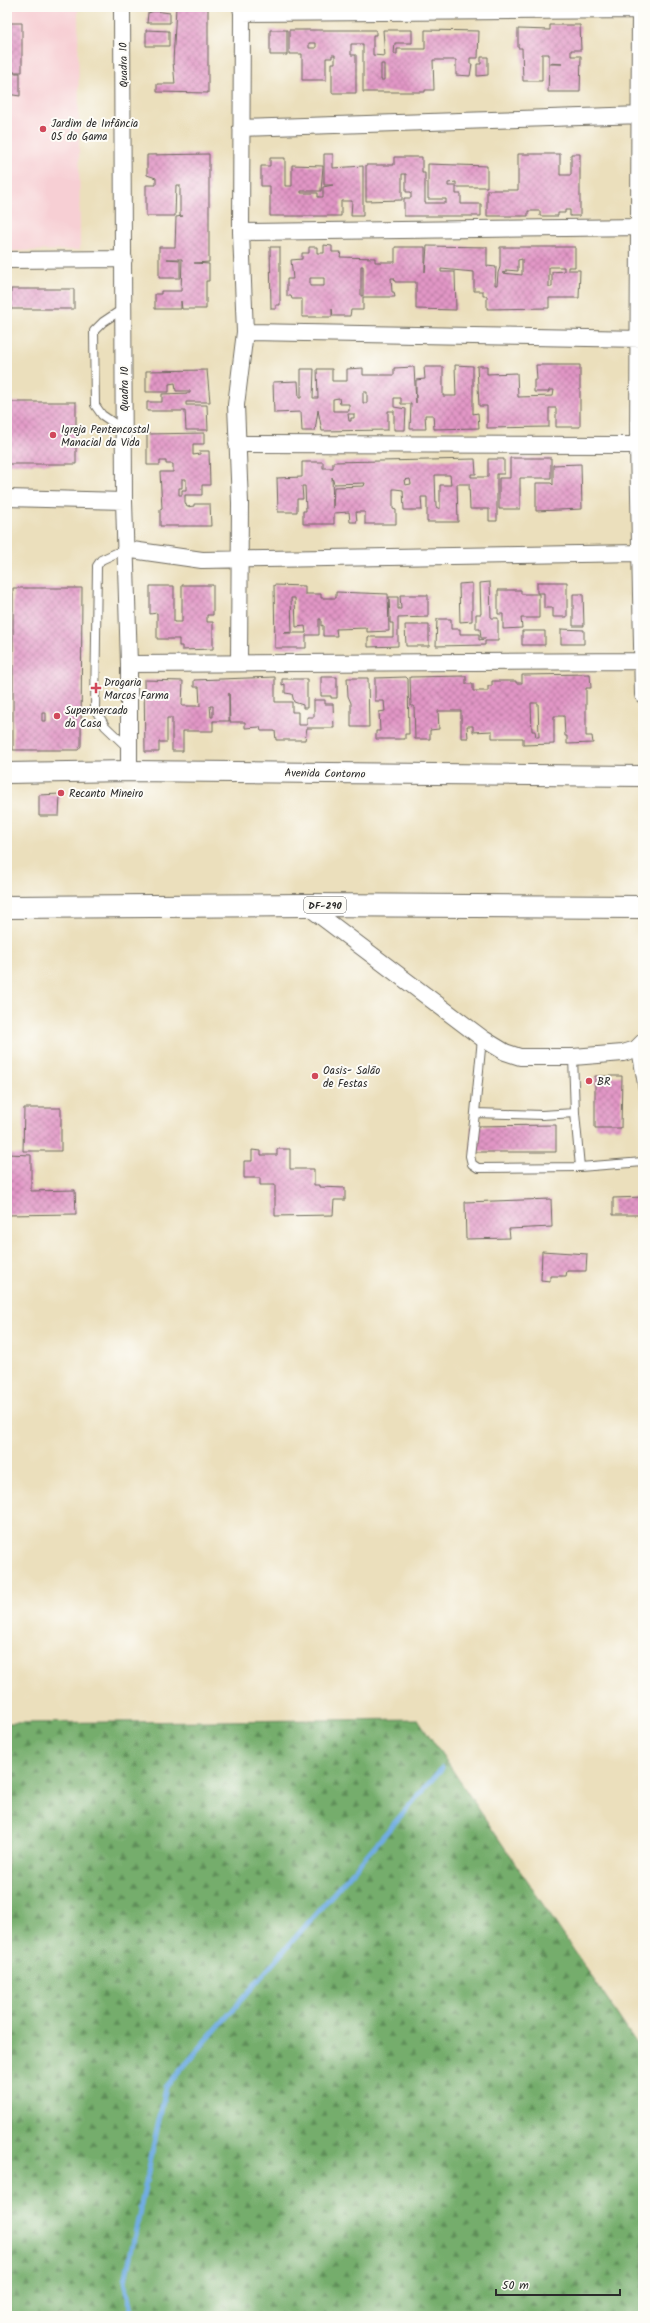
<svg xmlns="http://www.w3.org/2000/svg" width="650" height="2323" font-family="Kalam,sans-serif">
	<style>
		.built { fill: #f7cfd4 }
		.forest { fill: url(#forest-firs); stroke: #506c4c }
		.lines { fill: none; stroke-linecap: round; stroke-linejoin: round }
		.stream { stroke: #71ade3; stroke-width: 5 }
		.building { fill: url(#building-cross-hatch); fill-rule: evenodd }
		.service-casing { stroke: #6e6a5e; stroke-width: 10 }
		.minor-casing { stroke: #6e6a5e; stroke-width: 18 }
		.tertiary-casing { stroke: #6e6a5e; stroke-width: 22 }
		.trunk-casing { stroke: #6e6a5e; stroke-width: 24 }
		.service { stroke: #fff; stroke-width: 8 }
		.minor { stroke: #fff; stroke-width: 16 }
		.tertiary { stroke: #fff; stroke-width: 20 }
		.trunk { stroke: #fff; stroke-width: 22 }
		.poi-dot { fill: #d1495b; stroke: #fdfcf7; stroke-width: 1.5 }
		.labels { text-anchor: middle; stroke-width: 4; stroke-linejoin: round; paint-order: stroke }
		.shield { fill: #fdfcf7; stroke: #6a6a68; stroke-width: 1 }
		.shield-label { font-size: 10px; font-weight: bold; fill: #2b2b2b }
		.street-label { font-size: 11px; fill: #2b2b2b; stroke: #fdfcf7 }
		.poi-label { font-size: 11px; fill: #2b2b2b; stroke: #fdfcf7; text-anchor: start }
	</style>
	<defs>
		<pattern id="forest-firs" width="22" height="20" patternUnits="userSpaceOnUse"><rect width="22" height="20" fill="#74ad6c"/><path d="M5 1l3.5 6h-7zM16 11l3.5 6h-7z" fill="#5f8d59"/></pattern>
		<pattern id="building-cross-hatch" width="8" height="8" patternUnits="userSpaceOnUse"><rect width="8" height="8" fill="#e296c6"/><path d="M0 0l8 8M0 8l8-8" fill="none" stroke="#b77ba1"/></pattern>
	</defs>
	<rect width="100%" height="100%" fill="#fdfcf7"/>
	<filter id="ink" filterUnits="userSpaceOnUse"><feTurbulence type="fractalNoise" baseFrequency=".025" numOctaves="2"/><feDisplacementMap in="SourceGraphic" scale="8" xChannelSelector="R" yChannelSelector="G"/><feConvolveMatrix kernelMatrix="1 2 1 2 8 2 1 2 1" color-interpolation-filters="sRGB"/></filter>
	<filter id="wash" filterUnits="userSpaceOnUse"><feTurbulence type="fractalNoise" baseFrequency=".012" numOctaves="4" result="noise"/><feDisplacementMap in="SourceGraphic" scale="16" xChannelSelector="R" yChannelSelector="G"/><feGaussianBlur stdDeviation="0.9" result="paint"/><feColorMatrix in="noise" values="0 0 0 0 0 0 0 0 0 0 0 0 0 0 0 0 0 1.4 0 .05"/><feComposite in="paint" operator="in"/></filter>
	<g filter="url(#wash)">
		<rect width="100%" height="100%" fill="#ebdfbc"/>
		<path class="built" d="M7 7H78L80 250 7 251Z"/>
		<path class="forest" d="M418 1719 643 2053V2316H7V1723Z"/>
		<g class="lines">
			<path class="stream" d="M132 2316 125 2281 166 2087 442 1768"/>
		</g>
		<g id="blocks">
			<path class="building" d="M176 7H208V93L157 92V84H175L173 62Z
				M155 11 170 13V23H147L148 13Z
				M7 23H22V72H7Z
				M550 25H580L581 50H571V56H581L580 92H548L549 64H562L549 63V54H542V81H523L522 48H518V29L550 30Z
				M146 30 169 31V46H146Z
				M270 30H287V55H270Z
				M289 30H376V35H373V55L385 56 383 30H412V43H395L394 54H397V49H425V30L479 31 478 58H470V64H472L470 76 456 75V60H433L434 90H425V92H363V44H351V55H356V93H332V63H335V55H332V58H326V80H302V54H289ZM309 43H316V48H309ZM381 64H384V80H381Z
				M481 57H488V75L477 76V64H481Z
				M13 73H20V96L7 94V76H13Z
				M209 154V262L194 263 209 264V281H206V309H182L181 301V309H155V294H161V291H181L182 259H167L180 260V278H159V247H175L176 217 183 216H180V185H176L175 216H146V185H156V178L147 175V155Z
				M324 154H333V168L363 166V216H351L352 201H341V216H270V186H261V166H270V158H285V186H292V165L323 166 321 191H301V193H318V197H323V187L333 185H324Z
				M518 154H560V175H571V154H580V216H570V210H565V213H558V216H540V211H528V216H487V190H518Z
				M394 157H422V173H425V203H446V199H428V164L487 166V187H456V194H461V204H481V216H404V198H411V192H406V174H402V200L366 201V165H394ZM456 182V186H448V183Z
				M324 245 332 246V252H341L340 257 375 258V262H395V247H425V272L427 246 487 247V266L496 267 495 285H497L498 273 500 267V247H575V267H568V270H580L579 298H549V308L487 309V296H483V291H474V272L441 269V272H455L456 310 416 309V282H395L394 278H391L392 292H394L395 297H363V310H351L350 316H333L332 309V317H302V299H292L291 296H287V279H293L291 260 302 259V253H309V247H317V253H324ZM522 259V275L502 273 506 272V270L518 271V260ZM361 266H363V296H361ZM549 267H564V271L552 272V287H549ZM310 278H324V286H310Z
				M270 247H280V305H276V309H271Z
				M11 289H74V309H11Z
				M455 365 473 366V414L478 413 479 428 434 429 433 415H425L426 429H410L411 404H401V398H394V407L406 409 405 430H394V411H388V430L322 431 318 410 315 431H302L301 412 274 413 273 382 298 381 299 398H301V369H314L313 398H318L317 369H332V381H347V369L363 368V375H394V368L414 367 416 403V380L425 379 424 367H443V396H456ZM363 392H367V403H363ZM339 398 340 404H349V411H333V399ZM348 414H354V418H351V421H349Z
				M536 365H580V427H556V408H549V427L487 428V406H479L477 366H487V374L517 373 518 397 553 396 554 390H549V392H534V380H537Z
				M207 370 210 402H186V405H207L208 430H186L185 411H147V402H162V394L190 393V391H176L175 383 169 384V392H146V371Z
				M7 402H76V464H7Z
				M204 433V444H193V455L200 454V451H209L210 485H202V495H185V502L187 507 194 506V504H210L211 526H160V509L162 508 160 472H173V464H166V461H160V465H147V434ZM182 479H186V490H182V495H179V488H182Z
				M510 458H551V478H520V509H499V478H510Z
				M475 459 476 474H471V477H488V459H504V474H497V521H489V509H470L469 484H457L458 522H427V497H421L422 510H404L403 490 395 489H393V509L396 510V524H365V512H356L357 522H350L349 512 334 513V524H303V511H306L305 486H302L303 499H297V512H278L277 478 302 477V462H323V468H333V462ZM435 475H450L451 485H440V509L436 507ZM332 477 334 484 365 483 364 486 334 487 333 508ZM410 479 411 484 405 485 404 480Z
				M581 464 582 509 536 511V483H551L553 485V465Z
				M490 582 491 618H498V641H485V645L436 646 437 619H451V629H460V634H479V640L485 639V638H481L480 629H476V614H481L480 583Z
				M537 582H567V617H553V608H544V593H537Z
				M472 583V621L460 622 459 584Z
				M182 585H213V615H207V622H213V649L182 650V646H179V639H157V613L150 614V586H174V622H182Z
				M274 585 305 586V594H321V598H336V592L388 594 389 631 367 632V628L336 629 337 636H323V625L321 626V619H319V635H306V648H275ZM291 598H295L296 627 305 626 306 633H283L292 632Z
				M13 588H82L81 746 78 750H13ZM42 713H46V721H42Z
				M498 590H521V594H539V618H521L522 628 503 629V614H498Z
				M573 594H583L584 626H573Z
				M400 595H428V617L398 618V646L368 647V637H393V623H390V618L389 597H398V609H401Z
				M405 625H429V646H406Z
				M561 629 584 630V644H561Z
				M522 631H545V645H522Z
				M590 674 591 688H586V736H592L593 743 567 744V736H565L564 716H554V744L523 745V738H492V731L473 732V726H467L468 738H461V711H438L439 729 430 730V739H415L414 706H411L410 677 466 676V684H473V691H488V686H492V681H516V683H522V675ZM531 703H538L539 737H536L535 731H532Z
				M275 677V702H292V712H298V725H307V717H314V700H325V704H333L334 728H307L305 740H276L275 731H261L260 727 245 728V722H230L229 693V721H213V731H183V751H172V718H167V742H159V752H145L144 680 183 681 182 706H200L199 687H194V680ZM210 706H213V717H211Z
				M321 677H337V698H331V696H321Z
				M406 677 408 679 409 734H405V739H376V731H380L379 712 385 711 384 701H375V678Z
				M347 678H368L369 727H351V703L348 696Z
				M282 679H307V708H303V705L294 702 292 694 285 693V684L282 685Z
				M60 794 59 816H39V795Z
				M595 1076H622L621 1128H595Z
				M24 1108H61V1151H23Z
				M556 1125V1152H471V1126Z
				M277 1149H290V1169H314V1185H319V1187L345 1188V1200H334L333 1215 275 1216V1185H260V1178H244V1161H252V1150L261 1151V1155H277Z
				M7 1154 31 1155V1191L75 1190 76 1214 7 1215Z
				M643 1197V1215H613V1198Z
				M551 1199 552 1227 509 1229 510 1238 466 1239 465 1202Z
				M542 1251 587 1254 586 1271H567L566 1276H550V1281L541 1280Z"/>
		</g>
	</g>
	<g filter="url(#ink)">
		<use href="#blocks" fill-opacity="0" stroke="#6e6a5e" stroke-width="1"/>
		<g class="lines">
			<defs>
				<path id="service" d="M124 308 103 322 94 331 95 405 102 415 124 430
					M125 549 101 560 97 566 95 709 105 726 129 749
					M482 1038 475 1113 542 1115 575 1113 573 1057
					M636 1049 643 1090
					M475 1113 470 1156 472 1164 478 1168 580 1167
					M575 1113 580 1167 643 1162"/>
				<path id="minor" d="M122 7 124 501 129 664V771
					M241 7 242 13 643 10
					M640 7 638 445 643 695
					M241 128 643 115
					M241 232 643 227
					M7 260 124 259
					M245 332 643 339
					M237 444 643 445
					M7 498 124 501
					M125 549 202 560 640 553
					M239 663 240 503 236 405 245 332 241 232 242 13
					M129 664 643 661
					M306 905 482 1038 505 1052 520 1057H573L623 1053 636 1049 643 1042"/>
				<path id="tertiary" d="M7 773 129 771 643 776"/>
				<path id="trunk" d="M7 907 306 905 643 907"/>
			</defs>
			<use href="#service" class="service-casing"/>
			<use href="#minor" class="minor-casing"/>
			<use href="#tertiary" class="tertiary-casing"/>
			<use href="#trunk" class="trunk-casing"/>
			<use href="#service" class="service"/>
			<use href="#minor" class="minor"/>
			<use href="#tertiary" class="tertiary"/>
			<use href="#trunk" class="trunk"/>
		</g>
	</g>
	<g class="poi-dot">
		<circle cx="43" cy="129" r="4"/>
		<circle cx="53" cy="435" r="4"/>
		<path d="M94 682h4v4h4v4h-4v4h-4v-4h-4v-4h4z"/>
		<circle cx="57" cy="716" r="4"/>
		<circle cx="61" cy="793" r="4"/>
		<circle cx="315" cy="1076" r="4"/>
		<circle cx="589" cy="1081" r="4"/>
	</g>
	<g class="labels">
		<rect class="shield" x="304" y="897" width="42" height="16" rx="3"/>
		<g class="shield-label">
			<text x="325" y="909">DF-290</text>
		</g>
		<g class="street-label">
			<text transform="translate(123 65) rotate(-91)" y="4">Quadra 10</text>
			<text transform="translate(124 389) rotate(-90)" y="4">Quadra 10</text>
			<text transform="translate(325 773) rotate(1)" y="4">Avenida Contorno</text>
		</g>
		<g class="poi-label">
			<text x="51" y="127">Jardim de Infância<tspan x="51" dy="13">05 do Gama</tspan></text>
			<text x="61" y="433">Igreja Pentencostal<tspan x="61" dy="13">Manacial da Vida</tspan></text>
			<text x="104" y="686">Drogaria<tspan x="104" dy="13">Marcos Farma</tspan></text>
			<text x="65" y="714">Supermercado<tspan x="65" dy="13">da Casa</tspan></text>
			<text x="69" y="797">Recanto Mineiro</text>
			<text x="323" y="1074">Oasis- Salão<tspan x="323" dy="13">de Festas</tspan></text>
			<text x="597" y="1085">BR</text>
		</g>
	</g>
	<rect width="650" height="2323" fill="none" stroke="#fdfcf7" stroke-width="24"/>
	<path d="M496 2289v6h124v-6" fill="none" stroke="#2b2b2b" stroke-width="2"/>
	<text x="502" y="2289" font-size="12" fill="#2b2b2b" stroke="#fdfcf7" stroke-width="3" paint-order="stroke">50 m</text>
</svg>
